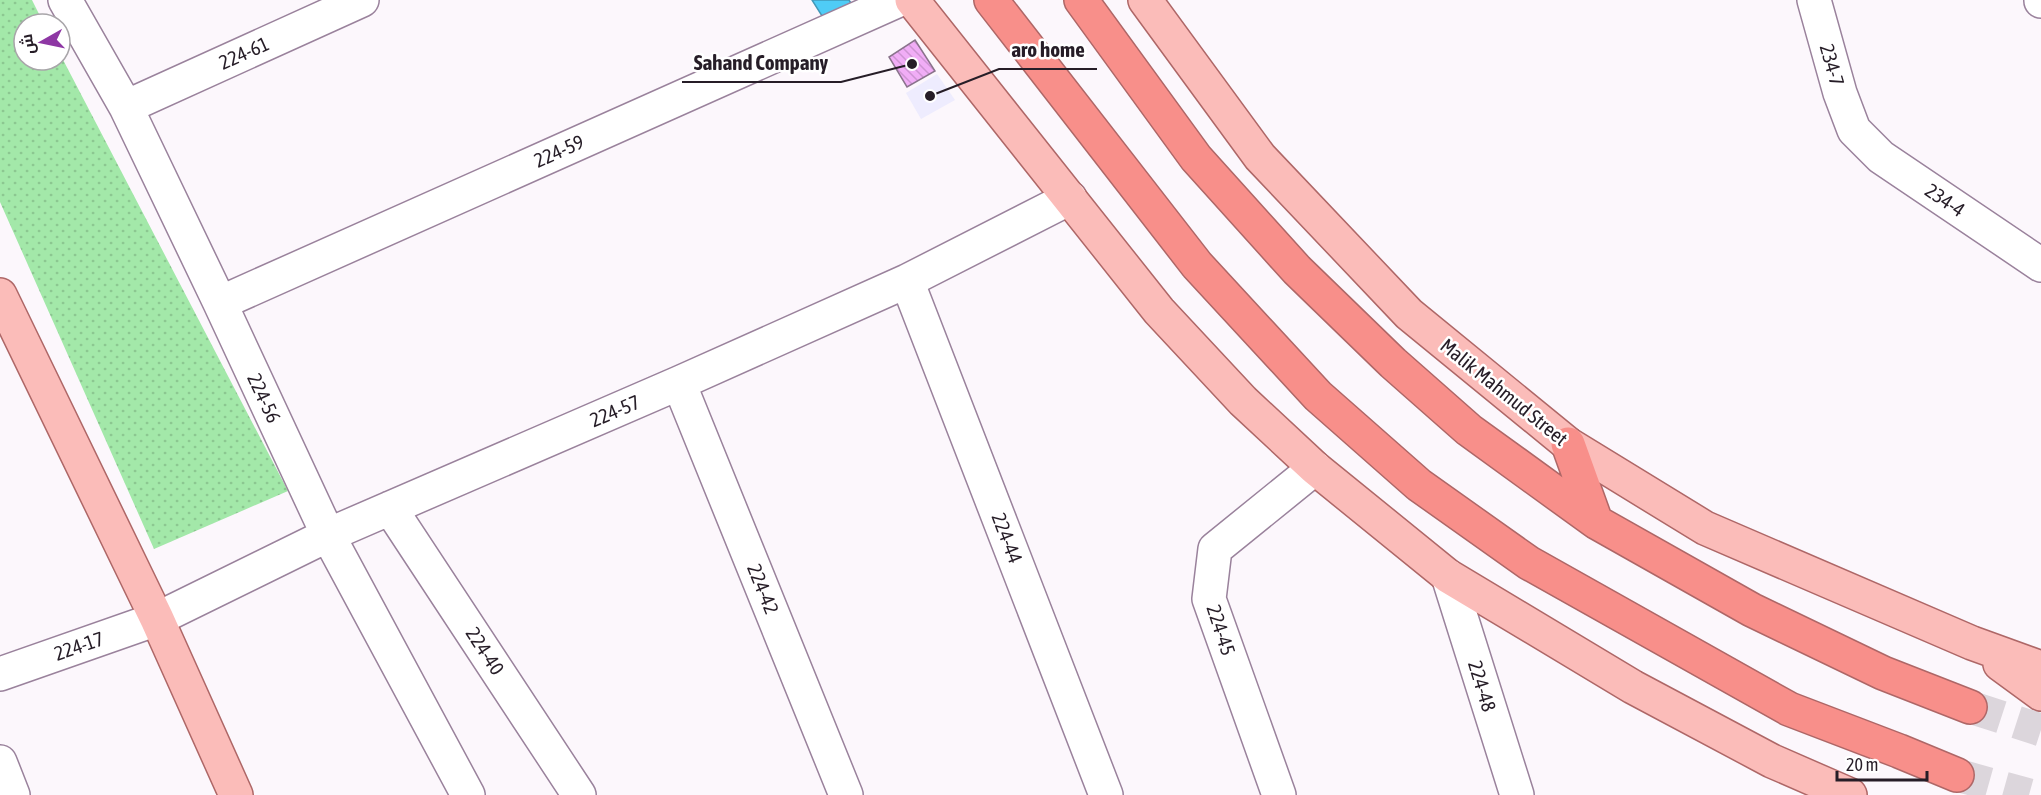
<svg xmlns="http://www.w3.org/2000/svg" width="2041" height="795" font-family="'Asap Condensed',Cairo,sans-serif">
	<style>
		.commercial { fill: #eeecfe }
		.grass { fill: url(#grass-dots) }
		.water { fill: #4fccf6; stroke: #4398b8; stroke-width: 1.5 }
		.building { fill: url(#building-back-hatch); stroke: #8a738c; stroke-width: 1.5 }
		.lines { fill: none; stroke-linecap: round; stroke-linejoin: round }
		.highway-tunnel { stroke: #dcd6dc; stroke-width: 33; stroke-dasharray: 33 16; stroke-linecap: butt }
		.minor-casing { stroke: #9a829c; stroke-width: 36 }
		.major-casing { stroke: #ae6767; stroke-width: 36 }
		.highway-casing { stroke: #ae6767; stroke-width: 36 }
		.minor { stroke: #fff; stroke-width: 33 }
		.major { stroke: #fbbcb9; stroke-width: 33 }
		.highway { stroke: #f88f8a; stroke-width: 33 }
		.labels { text-anchor: middle; stroke-width: 5; stroke-linejoin: round; paint-order: stroke }
		.street-label { font-size: 20px; fill: #261d27; stroke: #fff }
		.leader { fill: none; stroke: #261d27; stroke-width: 2 }
		.callout-dot { fill: #261d27; stroke: #fff; stroke-width: 2 }
		.callout-label { font-size: 21px; text-anchor: middle; font-weight: bold; fill: #261d27; stroke: #fff; stroke-width: 5; stroke-linejoin: round; paint-order: stroke }
	</style>
	<defs>
		<pattern id="grass-dots" width="8" height="8" patternUnits="userSpaceOnUse" patternTransform="scale(1.5)"><rect width="8" height="8" fill="#a3e8a9"/><path d="M2 2h.1M6 6h.1" fill="none" stroke="#8cc791" stroke-width="1.8" stroke-linecap="round"/></pattern>
		<pattern id="building-back-hatch" width="6" height="6" patternUnits="userSpaceOnUse" patternTransform="scale(1.5)"><rect width="6" height="6" fill="#f1adf6"/><path d="M-1 5l2 2M0 0l6 6M5-1l2 2" fill="none" stroke="#ce94d3"/></pattern>
	</defs>
	<rect width="100%" height="100%" fill="#fcf7fc"/>
	<path class="commercial" d="M937 74 955 100 921 119 906 93Z"/>
	<path class="grass" d="M0 0H32L44 24H24V60H60V54L288 491 154 549 0 202Z"/>
	<path class="water" d="M812 0H849L858 14 829 27Z"/>
	<path class="building" d="M915 40 935 71 907 87 889 57Z"/>
	<g class="lines">
		<path class="highway-tunnel" d="M1970 707 2041 730
			M1957 775 2029 795"/>
		<defs>
			<path id="minor" d="M65 0 126 107 220 303 328 535 468 795
				M1814 0 1840 93 1854 130 1881 157 2041 265
				M2041 0V1
				M126 107 362 0
				M907 281 1106 795
				M220 303 899 0
				M679 383 846 795
				M390 508 579 795
				M1448 576 1517 795
				M0 674 157 619 328 535 679 383 907 281 1070 198
				M0 762 13 795
				M1279 795 1209 599 1215 549 1315 468"/>
			<path id="major" d="M912 0 1159 311 1243 401 1315 468 1448 576 1633 687 1772 761 1850 795
				M1145 0 1260 157 1409 314 1568 444 1705 528 1972 643 2041 668
				M0 295 157 619 236 795
				M2000 664 2041 694"/>
			<path id="highway" d="M991 0 1197 265 1318 396 1419 485 1529 563 1789 709 1899 751 1957 775
				M1081 0 1196 158 1297 270 1393 363 1469 430 1596 522 1752 610 1883 673 1970 707
				M1568 444 1596 522"/>
		</defs>
		<use href="#minor" class="minor-casing"/>
		<use href="#major" class="major-casing"/>
		<use href="#highway" class="highway-casing"/>
		<use href="#minor" class="minor"/>
		<use href="#major" class="major"/>
		<use href="#highway" class="highway"/>
	</g>
	<g class="labels">
		<g class="street-label">
			<text transform="translate(244 53) rotate(-24)" y="7">224-61</text>
			<text transform="translate(1832 65) rotate(74)" y="7">234-7</text>
			<text transform="translate(559 151) rotate(-24)" y="7">224-59</text>
			<text transform="translate(1945 200) rotate(34)" y="7">234-4</text>
			<text transform="translate(1504 392) rotate(39)" y="7">Malik Mahmud Street</text>
			<text transform="translate(264 398) rotate(65)" y="7">224-56</text>
			<text transform="translate(615 411) rotate(-23)" y="7">224-57</text>
			<text transform="translate(1007 538) rotate(69)" y="7">224-44</text>
			<text transform="translate(763 589) rotate(68)" y="7">224-42</text>
			<text transform="translate(1221 630) rotate(72)" y="7">224-45</text>
			<text transform="translate(79 646) rotate(-19)" y="7">224-17</text>
			<text transform="translate(485 651) rotate(57)" y="7">224-40</text>
			<text transform="translate(1482 686) rotate(73)" y="7">224-48</text>
		</g>
	</g>
	<path class="leader" d="M930 96L999 69H1097M912 64L841 82H682"/>
	<g class="callout-dot">
		<circle cx="930" cy="96" r="6"/>
		<circle cx="912" cy="64" r="6"/>
	</g>
	<g class="callout-label">
		<text x="1048" y="57">aro home</text>
		<text x="761" y="70">Sahand Company</text>
	</g>
	<g transform="translate(42 42) rotate(261)"><circle r="28" fill="#ffffff" stroke="#a8a5a9" stroke-width="1.5"/>
	<path d="M0-4.5L10 22L0 15L-10 22Z" fill="#8e37a4"/>
	<text y="-9" font-size="16" font-weight="bold" text-anchor="middle" fill="#261d27">ش</text>
	</g>
	<path d="M1837 771v9h90v-9" fill="none" stroke="#261d27" stroke-width="3"/>
	<text x="1846" y="771" font-size="18" fill="#261d27" stroke="#ffffff" stroke-width="4.5" paint-order="stroke">20 m</text>
</svg>
